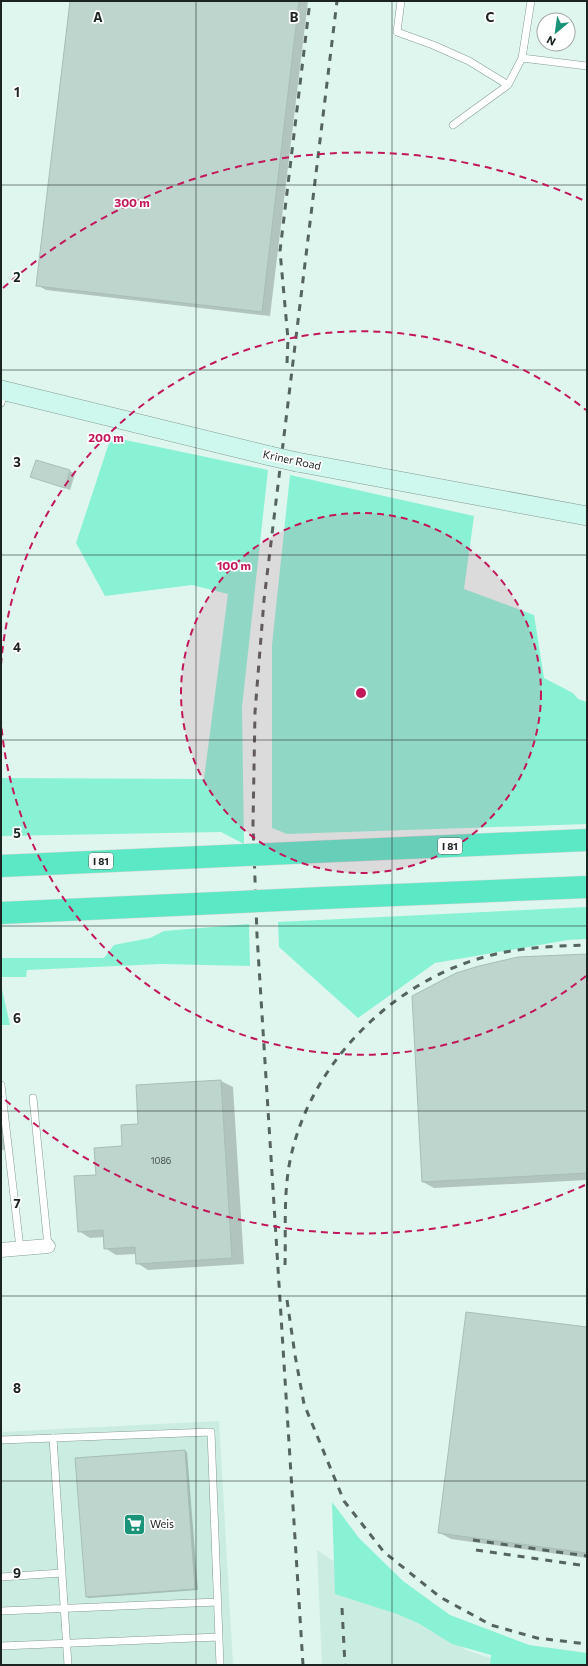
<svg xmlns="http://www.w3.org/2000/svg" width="588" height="1666" font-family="Commissioner,sans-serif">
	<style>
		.built { fill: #cbece1 }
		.green { fill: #8af2d4 }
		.shadow { fill: #0003 }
		.building { fill: #bdd5cd; stroke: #a7beb6 }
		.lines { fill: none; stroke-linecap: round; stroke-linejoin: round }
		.lane-casing { stroke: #859b94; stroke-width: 8 }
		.street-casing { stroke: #859b94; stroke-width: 15 }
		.secondary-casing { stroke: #859b94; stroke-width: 20 }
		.highway-casing { stroke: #d6d8d7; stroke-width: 23 }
		.lane { stroke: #fff; stroke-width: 7 }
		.street { stroke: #fff; stroke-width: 14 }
		.secondary { stroke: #cef8ed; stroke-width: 19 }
		.highway { stroke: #5ae9c4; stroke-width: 22 }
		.rail { stroke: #56645f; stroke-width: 3; stroke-dasharray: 7 7; stroke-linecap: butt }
		.secondary-bridge-casing { stroke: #859b94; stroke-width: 20; stroke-linecap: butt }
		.highway-bridge-casing { stroke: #d6d8d7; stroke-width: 23; stroke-linecap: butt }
		.secondary-bridge { stroke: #cef8ed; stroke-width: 19 }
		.highway-bridge { stroke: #5ae9c4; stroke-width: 22 }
		.grid { fill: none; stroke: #1b2421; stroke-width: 1; stroke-opacity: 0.55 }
		.ring { fill: none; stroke: #c2185b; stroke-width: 2; stroke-dasharray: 7 5 }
		.labels { text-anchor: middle; stroke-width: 3.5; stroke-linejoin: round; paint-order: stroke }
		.number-label { font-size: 9px; fill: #44504c }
		.shield { fill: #fff; stroke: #5f6664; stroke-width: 1 }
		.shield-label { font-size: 10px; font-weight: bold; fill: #1b2421 }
		.street-label { font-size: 11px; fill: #1b2421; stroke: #fff }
		.poi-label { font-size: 11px; fill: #1b2421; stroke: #fff; text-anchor: start }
		.grid-label { font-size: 13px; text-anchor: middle; font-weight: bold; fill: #1b2421; stroke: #fff; stroke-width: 3.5; stroke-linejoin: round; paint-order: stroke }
		.centre { fill: #c2185b; stroke: #fff; stroke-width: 2 }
		.ring-label { font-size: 12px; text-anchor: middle; font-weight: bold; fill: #c2185b; stroke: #fff; stroke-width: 3.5; stroke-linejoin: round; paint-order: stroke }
	</style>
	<rect width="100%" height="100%" fill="#def6ed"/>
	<path class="built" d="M219 1421 233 1665H1V1432Z
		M317 1550 466 1650 512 1665H322Z"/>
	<path class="green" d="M111 437 268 470 242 707 244 844 221 832 1 836V778L204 779 228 594 192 585 105 596 76 543Z
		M290 475 474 516 464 589 534 615 544 678 573 693 578 699 587 702V824L287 834 272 828V645Z
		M587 907V939L568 940 435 963 358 1018 279 947 278 922Z
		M249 924 250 966 161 964 27 970 26 977H1V958H104L114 945 150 938 164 931Z
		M1 985 10 1025H1Z
		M332 1502 359 1538 403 1581 450 1615 529 1645 587 1653V1665H490L491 1655 452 1644 420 1624 397 1614 335 1594Z"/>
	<path class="shadow" d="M71 1H308L270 316 46 290 37 285Z
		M70 471 75 474 70 490 32 476Z
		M587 954V1180L434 1188 423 1182Z
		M221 1081 233 1087 244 1264 148 1270 137 1263 136 1254 116 1255 105 1248 104 1237 90 1238 79 1231 97 1176 123 1147 139 1125 137 1086Z
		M1 1102 9 1149 1 1150Z
		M587 1328V1558L451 1539 440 1533Z
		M185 1451 187 1452 198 1590 89 1598 87 1597Z"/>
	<path class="building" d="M70 1H299L262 312 36 286Z
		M36 460 70 470 65 488 30 477Z
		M587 954V1173L422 1182 412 996 456 973 479 966 518 957Z
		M221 1080 232 1258 136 1264 135 1247 104 1249 103 1230 78 1232 74 1176 96 1175 94 1148 122 1146 121 1125 138 1124 136 1085Z
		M466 1312 587 1327V1553L438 1533Z
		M185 1450 195 1589 86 1597 75 1458Z"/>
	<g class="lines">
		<defs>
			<path id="lane" d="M401 1 397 32 433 45 469 61 508 85
				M522 58 587 66
				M453 125 508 85 522 58 531 1
				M1 403 4 391
				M1 1085 20 1248
				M33 1098 48 1246
				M53 1438 68 1665
				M1 1440 211 1432 220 1665
				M1 1577 62 1573
				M1 1611 218 1602
				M1 1646 219 1637"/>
			<path id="street" d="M1 1250 48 1246"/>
			<path id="secondary" d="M1 390 270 456
				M297 462 587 516"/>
			<path id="highway" d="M313 852 587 840
				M1 866 202 857
				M323 898 587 887
				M1 913 174 905"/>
		</defs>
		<use href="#lane" class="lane-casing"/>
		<use href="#street" class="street-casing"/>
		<use href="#secondary" class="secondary-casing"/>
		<use href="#highway" class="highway-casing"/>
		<use href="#lane" class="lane"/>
		<use href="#street" class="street"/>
		<use href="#secondary" class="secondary"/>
		<use href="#highway" class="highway"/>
		<path class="rail" d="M287 363 288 339 280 251 310 1
			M285 1265C286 1229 283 1191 291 1156 313 1058 399 976 496 954 526 947 557 946 587 945
			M287 1300 295 1355 304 1404 344 1501 384 1552 440 1597 491 1625 537 1638 587 1644
			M473 1540 587 1556
			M476 1550 587 1566
			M342 1608 345 1665
			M303 1665 257 935 253 824 255 712 264 600 337 1"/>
		<defs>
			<path id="secondary-bridge" d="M270 456 297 462"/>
			<path id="highway-bridge" d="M202 857 313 852
				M174 905 323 898"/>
		</defs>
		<use href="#secondary-bridge" class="secondary-bridge-casing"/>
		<use href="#highway-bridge" class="highway-bridge-casing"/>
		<use href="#secondary-bridge" class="secondary-bridge"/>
		<use href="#highway-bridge" class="highway-bridge"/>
	</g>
	<path class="grid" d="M196 1V1665M392 1V1665M1 185H587M1 370H587M1 555H587M1 740H587M1 926H587M1 1111H587M1 1296H587M1 1481H587"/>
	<circle cx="361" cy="693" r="180" fill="#c2185b" fill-opacity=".12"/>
	<g class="ring">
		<circle cx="361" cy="693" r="180"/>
		<path d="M586 976A361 361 0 0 1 1 721M1 665A361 361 0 0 1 586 410"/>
		<path d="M585 1185A541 541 0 0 1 3 1098M3 288A541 541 0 0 1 585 201"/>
	</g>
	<defs>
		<symbol id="supermarket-square" viewBox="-11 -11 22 22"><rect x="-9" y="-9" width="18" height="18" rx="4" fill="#1b9378" stroke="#fff"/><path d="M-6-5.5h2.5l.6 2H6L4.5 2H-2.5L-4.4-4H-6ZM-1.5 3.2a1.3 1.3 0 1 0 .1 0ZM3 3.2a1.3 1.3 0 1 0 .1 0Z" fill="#fff"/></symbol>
	</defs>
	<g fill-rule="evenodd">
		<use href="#supermarket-square" x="122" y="1512" width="25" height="25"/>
	</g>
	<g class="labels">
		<g class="number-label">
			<text x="161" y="1164">1086</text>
		</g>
		<g class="shield">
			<rect x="438" y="838" width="24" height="16" rx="3"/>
			<rect x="89" y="853" width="24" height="16" rx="3"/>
		</g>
		<g class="shield-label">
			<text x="450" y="850">I 81</text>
			<text x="101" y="865">I 81</text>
		</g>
		<g class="street-label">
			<text transform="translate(292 460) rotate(12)" y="4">Kriner Road</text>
		</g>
		<g class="poi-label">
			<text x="150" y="1528">Weis</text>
		</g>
	</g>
	<g class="grid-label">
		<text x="98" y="22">A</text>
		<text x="294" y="22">B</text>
		<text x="490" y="22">C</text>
		<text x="17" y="97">1</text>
		<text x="17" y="282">2</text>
		<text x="17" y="467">3</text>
		<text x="17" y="652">4</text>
		<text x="17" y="838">5</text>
		<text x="17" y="1023">6</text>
		<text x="17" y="1208">7</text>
		<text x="17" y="1393">8</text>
		<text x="17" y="1578">9</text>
	</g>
	<circle cx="361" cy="693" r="6" class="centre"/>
	<g class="ring-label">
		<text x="132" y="207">300 m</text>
		<text x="106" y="442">200 m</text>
		<text x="234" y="570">100 m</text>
	</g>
	<rect width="588" height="1666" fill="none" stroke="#1b2421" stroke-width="4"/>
	<g transform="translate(556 32) rotate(209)"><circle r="19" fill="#ffffff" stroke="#a4a7a6"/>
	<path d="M0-3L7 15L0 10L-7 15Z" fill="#1b9378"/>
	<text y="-6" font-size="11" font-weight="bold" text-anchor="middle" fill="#1b2421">N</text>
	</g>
</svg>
